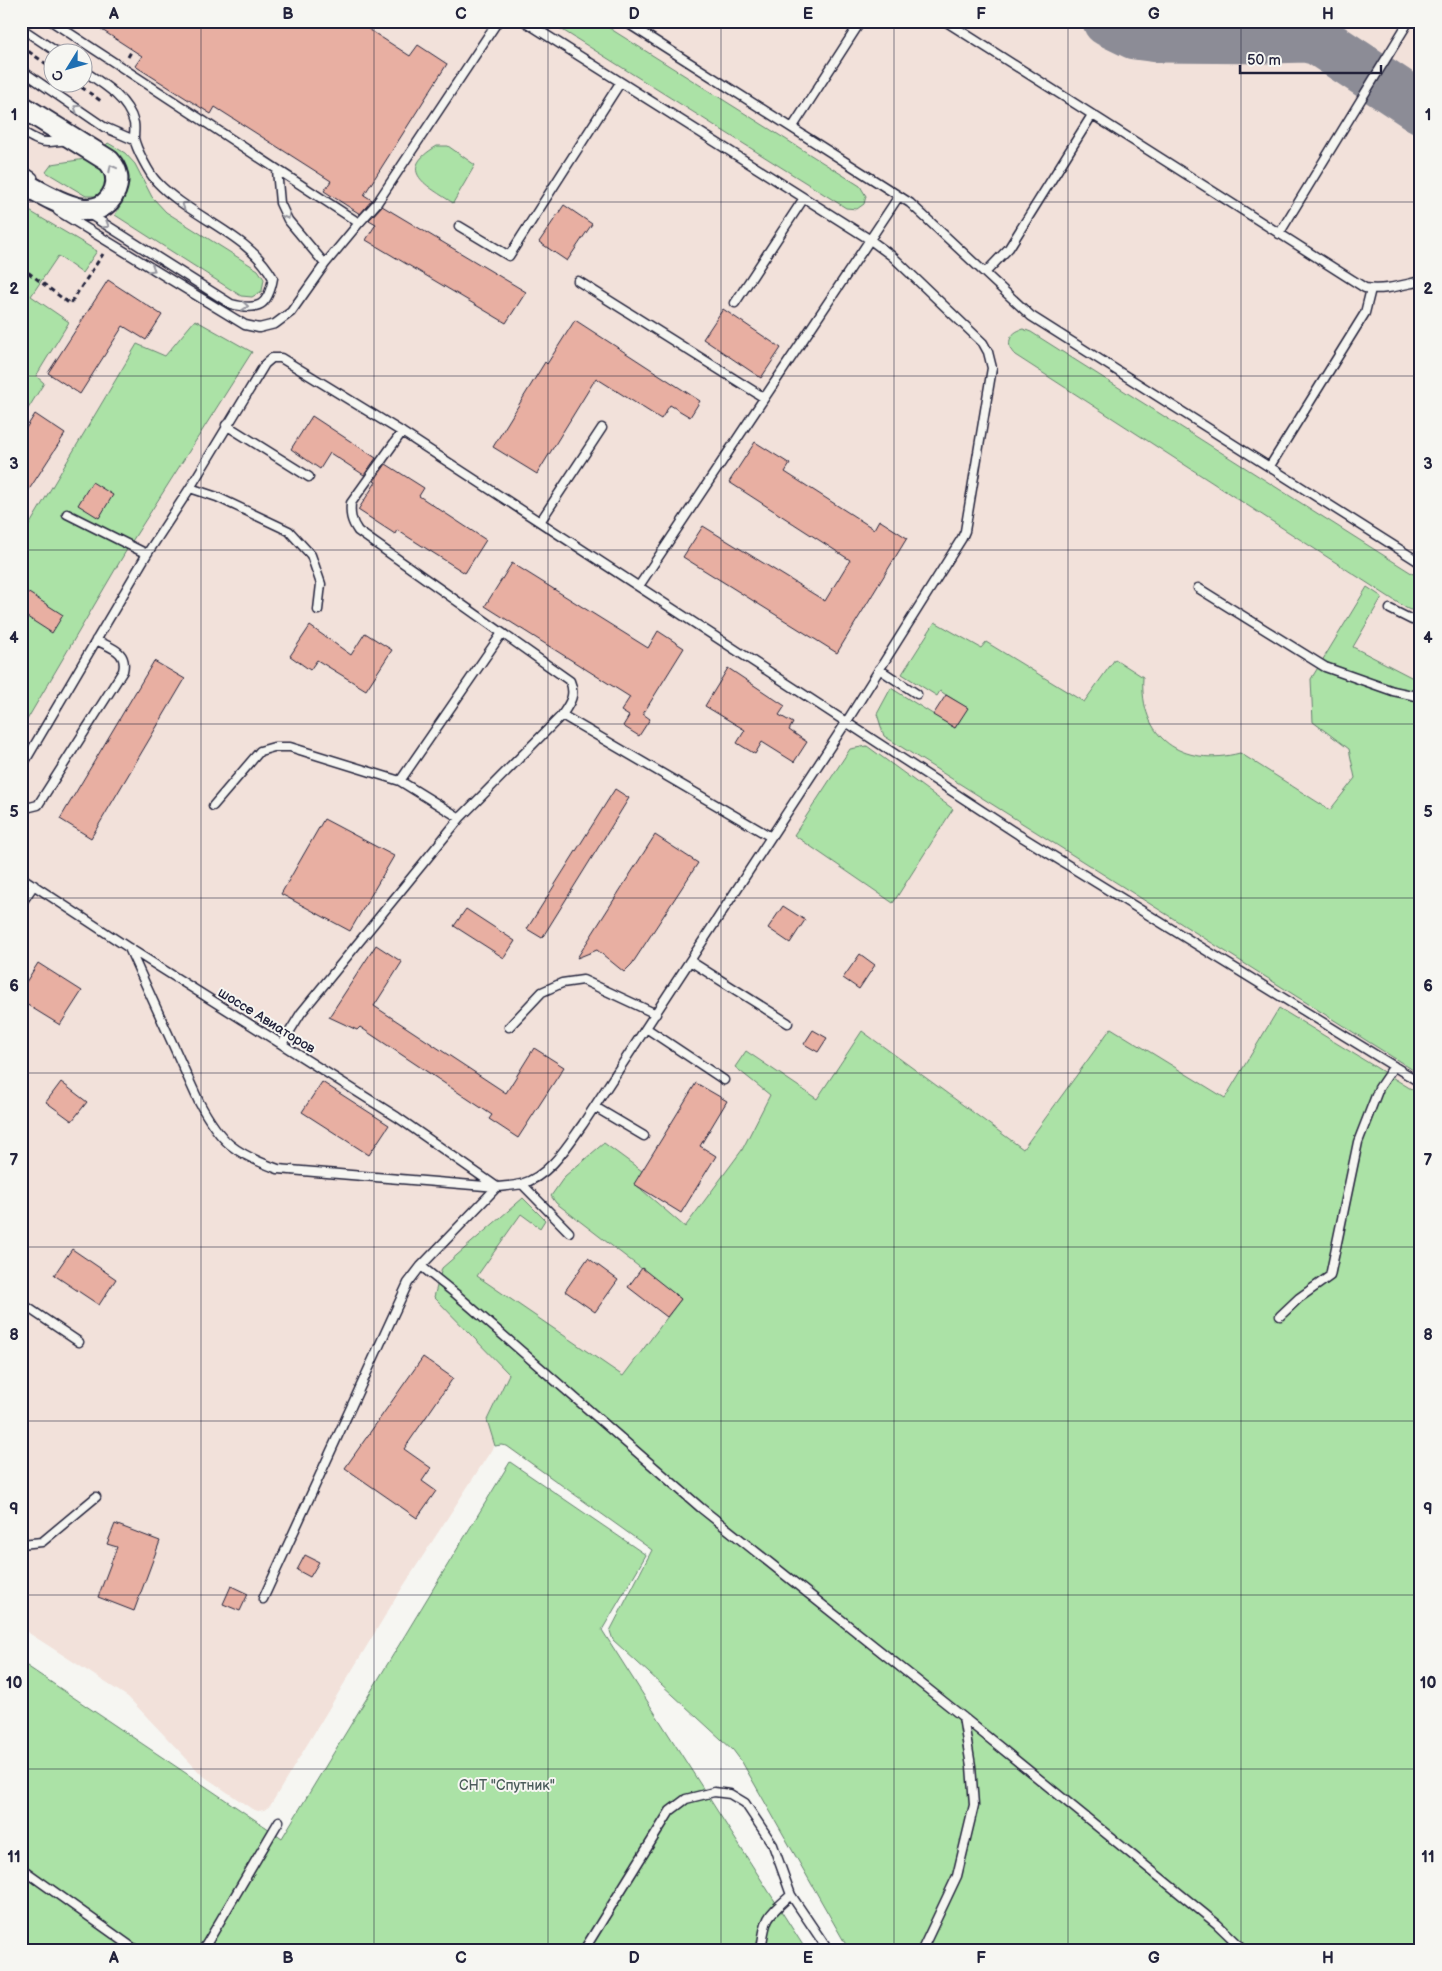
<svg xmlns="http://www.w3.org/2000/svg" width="1442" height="1971" font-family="'Balsamiq Sans',sans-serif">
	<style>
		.built { fill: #f2e1da; fill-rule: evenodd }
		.green { fill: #abe2a6; stroke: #668270 }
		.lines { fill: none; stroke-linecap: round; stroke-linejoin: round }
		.taxiway { stroke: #8c8c96; stroke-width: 51 }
		.building { fill: #e8afa2; stroke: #22223b }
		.lane-casing { stroke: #22223b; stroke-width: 11 }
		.secondary-casing { stroke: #22223b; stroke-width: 25 }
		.path { stroke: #22223b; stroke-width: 3; stroke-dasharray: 5 4; stroke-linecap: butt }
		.lane { stroke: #f6f6f2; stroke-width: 8 }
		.secondary { stroke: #f6f6f2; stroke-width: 21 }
		.oneway { stroke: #9797a0 }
		.grid { fill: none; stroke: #22223b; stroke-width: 1; stroke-opacity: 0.55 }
		.labels { text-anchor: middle; stroke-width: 4; stroke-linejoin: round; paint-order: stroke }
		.street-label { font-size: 14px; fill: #22223b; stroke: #f6f6f2 }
		.park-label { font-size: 14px; fill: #4b5c5b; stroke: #f6f6f2 }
		.neatline { fill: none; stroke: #22223b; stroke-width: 2 }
		.grid-label { font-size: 16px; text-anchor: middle; font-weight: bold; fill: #22223b }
	</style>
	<rect width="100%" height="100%" fill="#f6f6f2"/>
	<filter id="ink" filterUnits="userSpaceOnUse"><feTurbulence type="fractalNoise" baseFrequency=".02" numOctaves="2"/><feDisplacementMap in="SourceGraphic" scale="10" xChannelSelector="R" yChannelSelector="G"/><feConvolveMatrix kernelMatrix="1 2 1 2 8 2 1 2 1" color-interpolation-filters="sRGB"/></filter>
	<g filter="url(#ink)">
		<path class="built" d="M21 21H1421V1950H849L742 1762 733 1750 613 1640 610 1631 652 1550 506 1446 501 1445 494 1446 397 1596 270 1806 264 1810 258 1811 252 1809 202 1775 128 1697 21 1628ZM52 52H82V82H52Z"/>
		<path class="green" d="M548 21H598L860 186 866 196 864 204 857 209 846 208Z
			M108 143 125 153 135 164 152 197 166 212 258 270 264 279 262 291 252 297 241 296 115 215C133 184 137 169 106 145Z
			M437 146H448L475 165 453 203C428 186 394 171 437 146Z
			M85 159C90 162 99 166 103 170 111 179 104 191 97 196H86L46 172 52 164Z
			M21 206 97 251 82 273 58 256 31 296 69 322 36 376 44 383 21 420Z
			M195 320 252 352 129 546 21 730V539L137 344 165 356Z
			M1023 329 1031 332 1421 579V609L1410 610 1406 608 1015 355C1005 346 1009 332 1023 329Z
			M1367 587 1382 597 1353 647 1413 678 1421 665V1075L884 736 877 714 891 688 955 728 967 708 940 691 937 696 902 674 935 622 981 648 986 642 1084 702 1115 659 1143 677C1139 738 1182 768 1240 753L1330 810 1355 778 1349 749 1313 722 1311 679Z
			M867 746 953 809 893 903 794 835 850 749Z
			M1279 1008 1421 1095V1950H849L742 1762 733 1750 613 1640 610 1631 652 1550 507 1446 501 1445 495 1446 487 1420 509 1374 434 1297 442 1268 523 1198 545 1220 540 1228 521 1214 477 1276 623 1376 681 1299 556 1203 551 1196 565 1176 604 1143 642 1171 635 1184 685 1227 742 1150 770 1095 735 1067 746 1051 817 1099 862 1031 1023 1149 1111 1028 1225 1098Z
			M510 1462 646 1555 602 1630 806 1950H21V1662L282 1838Z"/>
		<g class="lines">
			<path class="taxiway" d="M1108 21 1135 34 1158 37 1272 38 1305 37 1318 40 1421 108"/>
		</g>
		<path class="building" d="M88 21H356L410 56 418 45 447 64 364 195 372 200 360 214 324 191 331 181 215 107 211 114 135 66 142 56Z
			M564 205 592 224 567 261 539 242Z
			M382 206 526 292 506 323 366 240 376 224 369 220Z
			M108 280 162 315 146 340 123 326 80 394 48 373Z
			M723 309 781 348 761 378 703 339Z
			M575 320 700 401 690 417 670 405 661 419 596 378 537 474 493 447 545 362 547 364Z
			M35 414 65 434 21 502V436Z
			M312 416 376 458 364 475 330 453 320 469 291 449Z
			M755 442 790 464 785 472 874 529 879 520 907 538 837 653 683 557 703 526 825 601 850 560 729 482Z
			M386 464 424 488 419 496 486 540 465 573 397 530 395 534 358 510 376 482 374 481Z
			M92 482 113 495 99 518 78 505Z
			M512 563 648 648 658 631 684 648 643 714 650 719 639 736 623 726 629 716 621 711 630 697 485 606Z
			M21 588 63 615 52 633 21 613Z
			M310 626 351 655 365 633 392 650 366 690 317 660 310 670 290 656Z
			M154 661 185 679 91 838 60 819Z
			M728 668 785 706 779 715 793 723 789 730 807 742 794 762 762 742 755 754 737 743 745 730 705 706Z
			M946 695 968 708 955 728 933 715Z
			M615 789 629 798 542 938 527 929Z
			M324 819 394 856 350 931 281 894Z
			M655 835 698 863 632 964 624 972 597 950 577 958Z
			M783 906 805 920 790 943 768 928Z
			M466 909 515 941 504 958 454 926Z
			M376 945 402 962 374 1006 506 1093 534 1048 564 1067 518 1138 489 1119 492 1115 360 1027 357 1030 329 1017Z
			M860 954 875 965 859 989 843 978Z
			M38 963 82 991 60 1025 21 1001V990Z
			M813 1030 827 1038 818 1052 804 1044Z
			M61 1082 87 1102 72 1121 46 1102Z
			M322 1082 389 1125 369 1155 302 1112Z
			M696 1083 727 1101 700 1146 716 1156 681 1213 634 1184Z
			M72 1249 116 1279 99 1305 54 1275Z
			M588 1258 618 1280 595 1312 565 1291Z
			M642 1268 681 1299 667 1317 628 1287Z
			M423 1357 453 1378 404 1449 431 1468 422 1481 436 1491 417 1518 345 1468Z
			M115 1524 160 1541 134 1611 98 1597 117 1547 107 1544Z
			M305 1555 319 1562 310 1577 297 1570Z
			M231 1586 248 1594 240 1611 223 1604Z"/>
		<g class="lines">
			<defs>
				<path id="lane" d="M51 21 359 223 325 264 291 312 275 324 259 328 245 325 58 211
					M624 21 910 203 1031 316 1421 563
					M945 21 1365 288C1384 291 1402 285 1421 281
					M21 28 57 52
					M21 70 104 127 134 140
					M82 70C102 83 128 98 134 123 135 128 134 134 134 138 136 149 150 175 157 182 191 218 248 233 273 278 268 306 259 311 231 304L89 214
					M792 128 861 21
					M21 131C30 136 39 143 49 142 56 142 60 140 67 141
					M21 169 33 177
					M277 170 280 203 288 220 325 264
					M359 223 377 203 498 21
					M459 226 509 256 620 83
					M1279 234 1409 21
					M985 273 1009 248 1092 115
					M578 281 763 397
					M735 303 804 198
					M226 425 309 477
					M402 432 351 503C350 514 351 521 358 531L570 681C576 695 570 703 562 715L771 837
					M1270 466 1365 313 1371 289
					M190 488 217 497 289 531 311 555 321 584 318 610
					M67 514 147 554
					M540 522 602 428
					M639 586 899 196
					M1198 588 1325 667 1393 691 1421 697
					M1390 609 1412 620H1421
					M879 669 917 694
					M21 768 147 554 190 488 265 364 272 358H281L402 432 1019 835 1421 1083
					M400 781 460 818
					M21 806 30 807 38 805 123 671C128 651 111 648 96 640
					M213 806 260 751 274 747H290L400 781 502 633
					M21 877 129 948 397 1117 497 1187 421 1266 408 1283 263 1599
					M21 904 34 885
					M129 948 199 1102C221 1143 234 1153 278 1169L497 1187C505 1186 513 1186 521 1184 549 1177 568 1145 583 1124L847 721 962 538 965 531 992 368 988 352 983 343 892 256 869 239 524 21
					M690 961 788 1023
					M509 1027 542 992 562 983 583 980 656 1014
					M646 1028 724 1080
					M282 1044 301 1013 460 818 562 715
					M595 1107 644 1136
					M522 1184 569 1232
					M421 1266 457 1295 701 1508 963 1717 1217 1924 1244 1950
					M21 1303 79 1342
					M1280 1316 1299 1298 1330 1276 1358 1142 1379 1088 1394 1066
					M21 1544 42 1542 96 1497
					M21 1868 136 1950
					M203 1950 279 1821
					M584 1950 670 1811 686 1799 714 1792 730 1794 745 1803 773 1845 791 1895 828 1950
					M761 1950C766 1916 766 1917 791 1895
					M922 1950 957 1876 974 1805 971 1766 963 1717"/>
				<path id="secondary" d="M21 106 109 161C116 169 119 179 115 190 98 232 46 195 21 182"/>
			</defs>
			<use href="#lane" class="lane-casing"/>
			<use href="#secondary" class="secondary-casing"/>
			<path class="path" d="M21 46 52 68
				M128 57 132 50
				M74 82 101 101
				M21 267 70 304 103 254"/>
			<use href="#lane" class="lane"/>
			<use href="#secondary" class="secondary"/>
		</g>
		<defs><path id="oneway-chevron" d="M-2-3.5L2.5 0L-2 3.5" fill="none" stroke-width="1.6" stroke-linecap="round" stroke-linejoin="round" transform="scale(1.25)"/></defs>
		<g class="oneway">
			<use href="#oneway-chevron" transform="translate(77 108) rotate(-146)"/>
			<use href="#oneway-chevron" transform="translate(112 168) rotate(-118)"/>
			<use href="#oneway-chevron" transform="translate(185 205) rotate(-146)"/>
			<use href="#oneway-chevron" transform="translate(287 216) rotate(60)"/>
			<use href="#oneway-chevron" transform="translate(106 225) rotate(32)"/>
			<use href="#oneway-chevron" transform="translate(152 269) rotate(31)"/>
			<use href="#oneway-chevron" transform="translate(245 306) rotate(4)"/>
		</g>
	</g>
	<path class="grid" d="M201 21V1950M374 21V1950M548 21V1950M721 21V1950M894 21V1950M1068 21V1950M1241 21V1950M21 202H1421M21 376H1421M21 550H1421M21 724H1421M21 898H1421M21 1073H1421M21 1247H1421M21 1421H1421M21 1595H1421M21 1769H1421"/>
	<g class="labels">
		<g class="street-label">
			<text transform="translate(267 1020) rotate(32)" y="5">шоссе Авиаторов</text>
		</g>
		<g class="park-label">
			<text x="507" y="1790">СНТ "Спутник"</text>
		</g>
	</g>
	<rect width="1442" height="1971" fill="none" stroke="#f6f6f2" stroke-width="55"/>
	<g transform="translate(68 68) rotate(233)"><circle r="24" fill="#f6f6f2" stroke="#a1a1a9"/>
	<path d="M0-4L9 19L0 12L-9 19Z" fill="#1f6fb2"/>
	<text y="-8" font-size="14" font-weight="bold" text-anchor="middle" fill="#22223b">С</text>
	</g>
	<path d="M1240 65v8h141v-8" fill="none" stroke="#22223b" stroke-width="2.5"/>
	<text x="1247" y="65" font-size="15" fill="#22223b" stroke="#f6f6f2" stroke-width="4" paint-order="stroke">50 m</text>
	<rect x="28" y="28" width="1386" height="1916" class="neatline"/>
	<g class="grid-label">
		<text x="114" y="19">A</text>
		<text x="288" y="19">B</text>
		<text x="461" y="19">C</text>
		<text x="634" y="19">D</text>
		<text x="808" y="19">E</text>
		<text x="981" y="19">F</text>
		<text x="1154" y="19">G</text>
		<text x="1328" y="19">H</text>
		<text x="14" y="120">1</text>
		<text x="1428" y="120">1</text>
		<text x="14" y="294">2</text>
		<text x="1428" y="294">2</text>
		<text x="14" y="469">3</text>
		<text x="1428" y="469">3</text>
		<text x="14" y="643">4</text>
		<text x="1428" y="643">4</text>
		<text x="14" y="817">5</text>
		<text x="1428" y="817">5</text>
		<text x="14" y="991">6</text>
		<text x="1428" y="991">6</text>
		<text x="14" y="1165">7</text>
		<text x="1428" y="1165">7</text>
		<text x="14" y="1340">8</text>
		<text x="1428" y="1340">8</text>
		<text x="14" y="1514">9</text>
		<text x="1428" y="1514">9</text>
		<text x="14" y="1688">10</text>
		<text x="1428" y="1688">10</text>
		<text x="14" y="1862">11</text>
		<text x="1428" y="1862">11</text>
		<text x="114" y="1963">A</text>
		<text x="288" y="1963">B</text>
		<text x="461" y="1963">C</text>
		<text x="634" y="1963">D</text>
		<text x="808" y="1963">E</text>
		<text x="981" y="1963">F</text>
		<text x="1154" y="1963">G</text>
		<text x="1328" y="1963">H</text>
	</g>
</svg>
